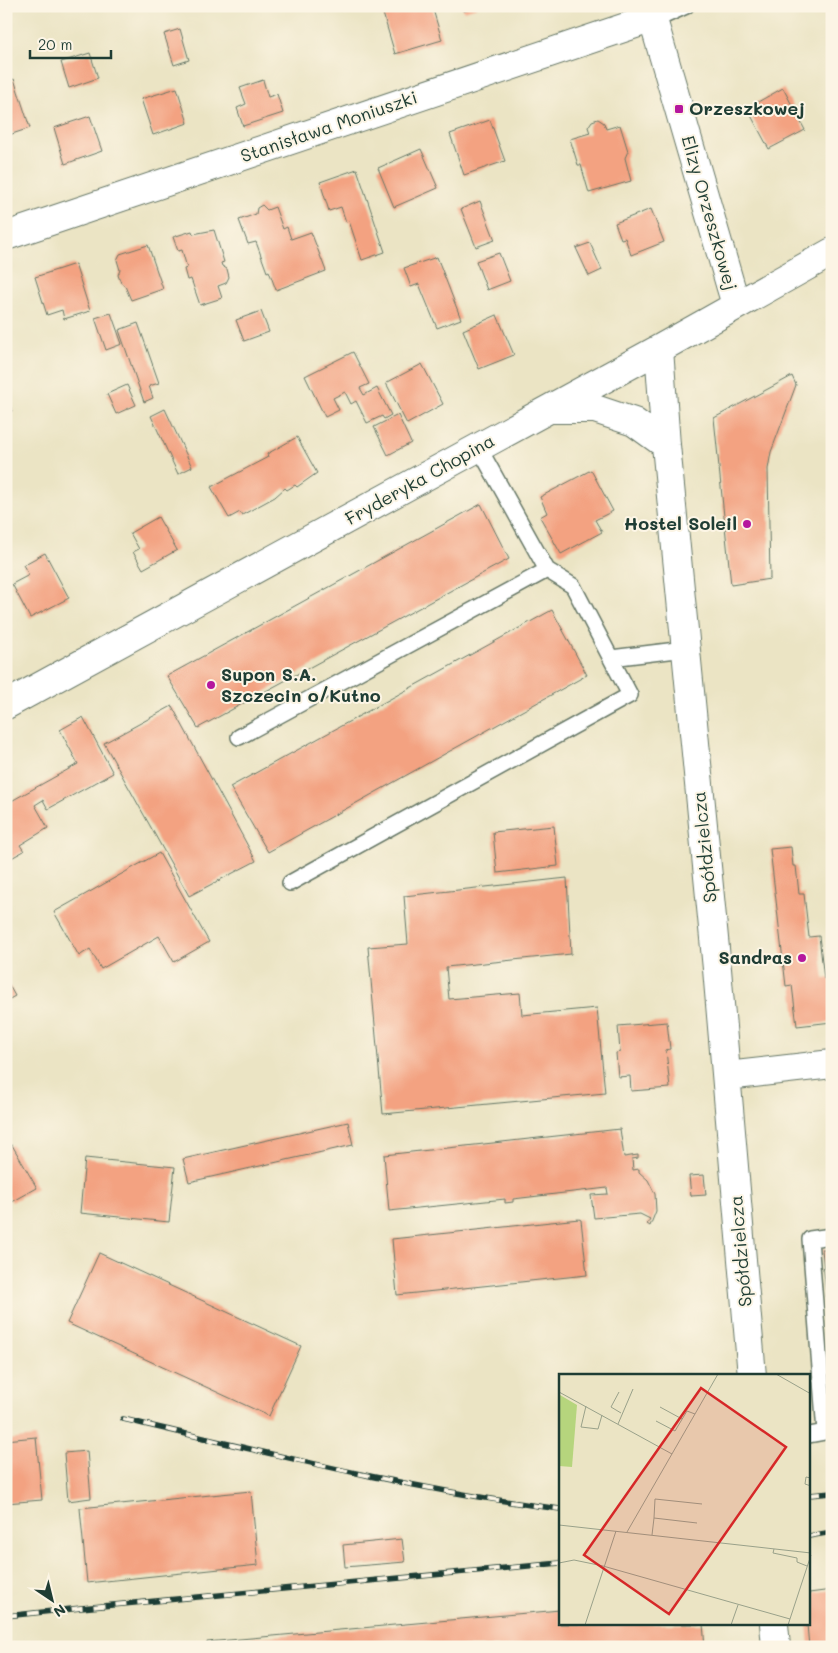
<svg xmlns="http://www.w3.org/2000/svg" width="838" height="1653" font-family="Mali,sans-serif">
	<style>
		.building { fill: #f3a281 }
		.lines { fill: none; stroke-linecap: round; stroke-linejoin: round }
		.service-casing { stroke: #676; stroke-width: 18 }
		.minor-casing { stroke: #676; stroke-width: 30 }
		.service { stroke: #fff; stroke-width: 15 }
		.minor { stroke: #fff; stroke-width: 28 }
		.rail-casing { stroke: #1f3d34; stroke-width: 5.5 }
		.rail { stroke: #fcf5e5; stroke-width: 4; stroke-dasharray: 11; stroke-linecap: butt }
		.poi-dot { fill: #b5179e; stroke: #fcf5e5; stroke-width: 2 }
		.labels { text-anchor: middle; stroke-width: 4; stroke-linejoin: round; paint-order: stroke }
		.poi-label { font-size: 18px; font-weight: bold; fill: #1f3d34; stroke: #fcf5e5; text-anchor: start }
		.street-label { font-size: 18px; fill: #1f3d34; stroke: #fcf5e5 }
		.inset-road { fill: none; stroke: #99a18a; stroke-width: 1 }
		.view { fill: #d62828; fill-opacity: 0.15; stroke: #d62828; stroke-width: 2.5 }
		.inset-edge { fill: none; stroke: #1f3d34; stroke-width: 2.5 }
	</style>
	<rect width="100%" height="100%" fill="#fcf5e5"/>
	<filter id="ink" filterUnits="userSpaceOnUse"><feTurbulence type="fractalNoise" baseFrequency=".02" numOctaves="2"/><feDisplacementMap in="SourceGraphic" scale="10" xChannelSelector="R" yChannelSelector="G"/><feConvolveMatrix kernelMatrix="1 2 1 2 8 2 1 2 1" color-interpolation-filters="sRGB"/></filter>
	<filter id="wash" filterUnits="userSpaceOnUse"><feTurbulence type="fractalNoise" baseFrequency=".0096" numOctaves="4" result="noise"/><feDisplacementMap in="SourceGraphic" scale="20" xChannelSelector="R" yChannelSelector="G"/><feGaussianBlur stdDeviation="1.12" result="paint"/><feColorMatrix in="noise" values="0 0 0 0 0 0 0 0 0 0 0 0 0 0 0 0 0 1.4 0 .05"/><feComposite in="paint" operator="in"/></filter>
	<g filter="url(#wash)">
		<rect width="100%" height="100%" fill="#ebe4c4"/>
		<g id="blocks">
			<path class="building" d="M394 6H432L442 40 395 54 382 10Z
				M462 6H477V7L464 11Z
				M180 29 189 60 174 65 164 34Z
				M90 53 98 78 69 88 61 62Z
				M14 79 30 128 9 135 6 126V82Z
				M263 80 268 97 277 94 283 113 243 126 237 108 246 104 240 88Z
				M177 88 188 123 153 135 141 99Z
				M783 88 805 130 769 149 747 108Z
				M90 116 102 151 65 164 54 128Z
				M598 119 604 123 606 129 620 125 628 151 625 158 631 181 589 193 581 165H578L570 139 590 133 588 127 592 121Z
				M490 120 505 161 464 175 450 134Z
				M421 149 438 188 394 207 378 168Z
				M357 169 385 252 362 260 349 221 346 222 341 207 329 211 320 182Z
				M480 201 495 240 476 247 461 209Z
				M262 205 267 210 275 207 283 229 287 227 291 239 311 232 326 271 276 290 269 271 267 272 256 242 248 244 239 220 256 214 257 208Z
				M651 209 664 242 631 255 625 238 621 239 615 223Z
				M214 230 224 262 221 263 222 266 227 269 229 277 226 283 218 286 222 298 200 305 191 279 187 280 184 269 187 268 182 250 178 251 173 237 192 231 193 234Z
				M590 243 602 270 589 276 576 248Z
				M148 245 163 289 131 300 125 286 121 283 118 275 120 270 117 260 120 254Z
				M499 253 510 281 487 290 476 261Z
				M437 257 461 319 437 328 419 284 411 287 404 268Z
				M75 264 90 311 64 319 62 310 47 315 35 277Z
				M261 311 269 332 244 341 236 320Z
				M111 313 122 344 106 350 95 318Z
				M497 315 514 355 479 369 463 330Z
				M138 323 159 383 149 386 153 398 144 402 119 330Z
				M353 352 369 384 360 388 364 395 377 388 391 415 384 419 382 416 367 423 356 401 351 404 345 392 333 398 339 410 325 417 305 376Z
				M422 364 443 404 407 424 386 383Z
				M792 376 796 385 771 452 768 469 770 579 731 585 714 418Z
				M127 385 136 405 116 414 107 394Z
				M6 395 12 411 6 412Z
				M165 409 192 467 178 474 151 416Z
				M398 415 411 443 388 455 374 427Z
				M297 437 317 473 297 487 295 485 287 490 285 488 275 497 242 515 240 512 229 518 211 487 268 457 267 454Z
				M591 470 613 511 595 520 602 532 561 554 540 517 547 513 540 497Z
				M481 504 509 559 198 728 167 676Z
				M158 517 177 550 143 569 133 552 139 549 130 533Z
				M45 553 69 598 30 618 12 584 29 575 23 565Z
				M831 561H832V575L828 574Z
				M552 610 587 675 268 852 230 787Z
				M172 706 256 861 189 896 104 743Z
				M83 717 113 773 48 809 43 800 35 805 48 828 20 845 24 851 6 861V804L78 764 60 730Z
				M554 826 558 866 497 873 493 832Z
				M791 847 793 866H796L799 894H804L809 937 819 936 824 979 832 978V1022L797 1026 792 985 786 986 770 849Z
				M159 853 209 942 174 962 159 936 101 969 90 949 79 956 54 912Z
				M567 878 571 954 446 967 449 999 520 993 522 1015 597 1008 605 1093 383 1114 368 947 408 944 404 896Z
				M6 980 15 996 6 1001Z
				M667 1022 670 1049 666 1050 670 1088 631 1091 630 1076 618 1077 616 1053 620 1052 618 1026Z
				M348 1122 353 1145 189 1182 183 1159Z
				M620 1129 624 1157 638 1155V1158L632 1159 633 1170 639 1169V1172L648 1180 655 1194 656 1211 650 1226 647 1224 650 1219 640 1214 594 1218 591 1195 608 1194 607 1188 513 1199V1202L505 1203V1199L389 1211 384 1155Z
				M12 1145 37 1188 12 1202 6 1192V1148Z
				M85 1158 175 1167 169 1222 80 1213Z
				M704 1175 706 1195 691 1196 689 1176Z
				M579 1219 581 1220 587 1275 397 1295 392 1239Z
				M822 1249H832V1325L829 1326Z
				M99 1253 301 1346 269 1416 67 1323Z
				M36 1437 42 1500 6 1503V1440Z
				M87 1451 91 1498 68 1501 64 1453Z
				M251 1491 258 1565 87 1583 80 1508Z
				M402 1539 405 1562 345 1567 343 1545Z
				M832 1590V1647H809L807 1624H809V1593Z
				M560 1610V1624H703L705 1647H207V1642Z"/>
		</g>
	</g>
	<g filter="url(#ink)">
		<use href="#blocks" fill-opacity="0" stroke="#676" stroke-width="1"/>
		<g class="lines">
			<defs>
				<path id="service" d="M653 18 664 16 686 6
					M611 658 685 649
					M239 737 547 570 479 448
					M290 883 630 695 573 586 547 570
					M809 1435 825 1432 810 1239 832 1236"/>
				<path id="minor" d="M649 6 736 305
					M6 236 653 18
					M659 349 666 445 717 969 752 1376
					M552 409H595L634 422 666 445
					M6 705 659 349 832 252
					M727 1076 832 1064
					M774 1624 776 1647"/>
			</defs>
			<use href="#service" class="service-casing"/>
			<use href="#minor" class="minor-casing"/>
			<use href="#service" class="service"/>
			<use href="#minor" class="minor"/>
			<defs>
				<path id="rail" d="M123 1419C268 1453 412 1490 560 1509
					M809 1495 832 1493
					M809 1536 832 1532
					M6 1616 81 1608 560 1563"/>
			</defs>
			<use href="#rail" class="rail-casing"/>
			<use href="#rail" class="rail"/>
		</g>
	</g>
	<g class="poi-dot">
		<rect x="674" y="104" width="10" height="10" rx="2.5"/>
		<circle cx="747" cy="524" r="5"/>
		<circle cx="211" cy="685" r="5"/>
		<circle cx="802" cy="958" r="5"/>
	</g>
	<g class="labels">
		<g class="poi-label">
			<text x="689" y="115">Orzeszkowej</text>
			<text x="737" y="530" text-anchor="end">Hostel Soleil</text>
			<text x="221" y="681">Supon S.A.<tspan x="221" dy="21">Szczecin o/Kutno</tspan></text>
			<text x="792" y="964" text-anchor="end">Sandras</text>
		</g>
		<g class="street-label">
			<text transform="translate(329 127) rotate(-19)" y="6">Stanisława Moniuszki</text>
			<text transform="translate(709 213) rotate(74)" y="6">Elizy Orzeszkowej</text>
			<text transform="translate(420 480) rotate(-29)" y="6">Fryderyka Chopina</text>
			<text transform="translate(705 847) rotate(-96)" y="6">Spółdzielcza</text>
			<text transform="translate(741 1251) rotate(-95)" y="6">Spółdzielcza</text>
		</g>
	</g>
	<g transform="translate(559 1374)">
		<rect width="251" height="251" fill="#ebe4c4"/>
		<path d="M1 21 18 31 13 93 0 92Z" fill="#b6d57d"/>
		<path class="inset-road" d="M217 0 252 20M0 18 113 80M60 18 52 33 62 39M27 32 22 53 39 55 43 41M101 33 123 45M97 47 116 57 128 37 136 40M59 50 74 15M252 104 247 103 246 110 252 112M95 144 96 125 143 130M0 151 252 179M68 158 159 0M93 161 95 144 138 149M215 175 214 179 238 184V188L248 192M0 189 15 186 44 192 231 245M26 251 57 157M172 251 179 231M229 251 252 181"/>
		<path class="view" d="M142 14 227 73 110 240 25 181Z"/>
		<rect width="251" height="251" class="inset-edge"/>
	</g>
	<rect width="838" height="1653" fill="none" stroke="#fcf5e5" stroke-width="25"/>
	<g transform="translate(52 1600) rotate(145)" stroke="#fcf5e5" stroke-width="4" paint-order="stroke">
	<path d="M0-4L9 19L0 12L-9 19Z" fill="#1f3d34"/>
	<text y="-8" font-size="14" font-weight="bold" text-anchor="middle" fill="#1f3d34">N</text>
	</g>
	<path d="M30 50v8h81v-8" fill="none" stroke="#1f3d34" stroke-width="2.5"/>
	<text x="38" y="50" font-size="15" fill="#1f3d34" stroke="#fcf5e5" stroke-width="4" paint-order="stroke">20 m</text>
</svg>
